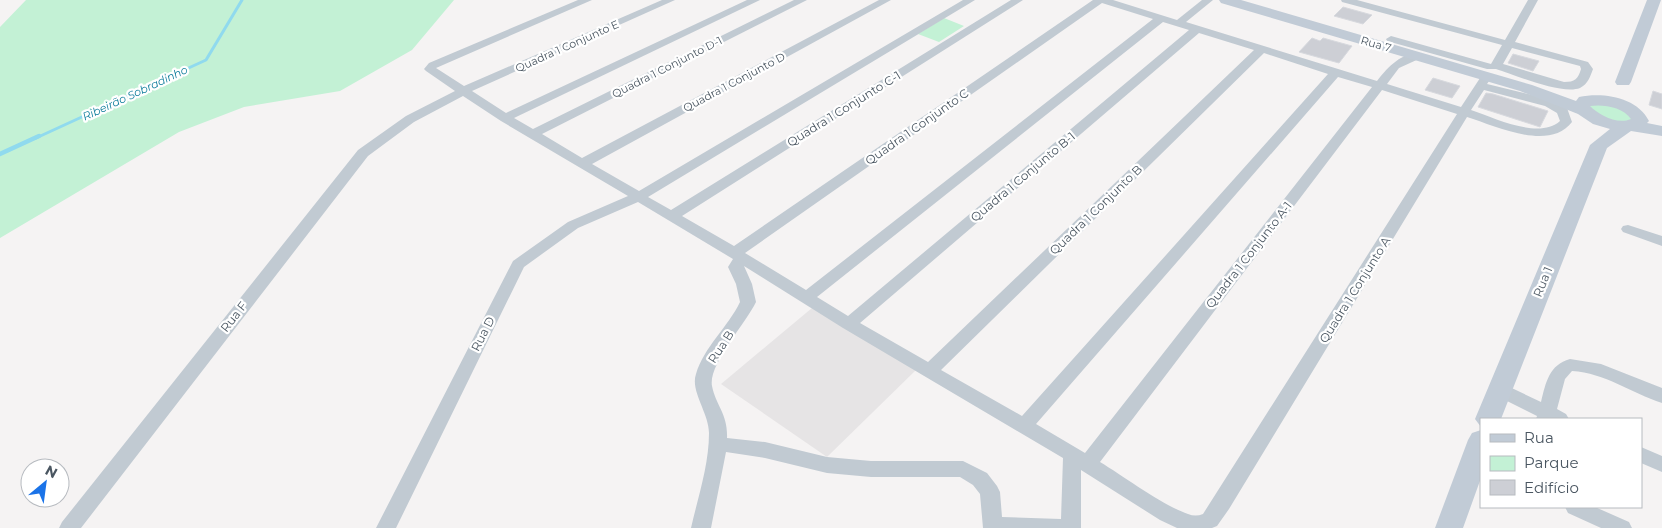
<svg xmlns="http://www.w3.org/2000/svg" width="1662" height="528" font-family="Montserrat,sans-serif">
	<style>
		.education { fill: #e6e4e5 }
		.green { fill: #c3f1d5 }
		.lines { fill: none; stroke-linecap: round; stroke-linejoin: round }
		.stream-far1 { stroke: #90daee; stroke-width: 3 }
		.stream { stroke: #90daee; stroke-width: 4.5 }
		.building { fill: #cdcfd5; stroke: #d7d9de }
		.street { fill: #c1cad2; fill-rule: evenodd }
		.secondary { fill: #c1cbd6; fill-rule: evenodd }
		.labels { text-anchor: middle; stroke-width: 4.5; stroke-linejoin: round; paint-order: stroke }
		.far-street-label { font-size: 11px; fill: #4a5661; stroke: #fff }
		.far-water-label { font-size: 11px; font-style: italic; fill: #0c7c9b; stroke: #fff }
		.street-label { font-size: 12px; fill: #4a5661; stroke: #fff }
	</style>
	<rect width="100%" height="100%" fill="#f5f3f3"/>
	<path class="education" d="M812 308 916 370 827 457 721 384Z"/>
	<path class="green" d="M26 0H454L412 50 340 91 244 107 179 132 0 238V27Z
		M944 18 964 26 939 42 918 34Z
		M1590 103 1620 107 1634 121H1606L1587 105Z"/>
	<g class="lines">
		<path class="stream-far1" d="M36 138 206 60 242 0"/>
		<path class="stream" d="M0 154 39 136"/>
	</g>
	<path class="building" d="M1343 7 1372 15 1363 24 1334 16Z
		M1312 38 1320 41 1323 38 1352 46 1339 63 1299 52Z
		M1513 54 1539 61 1533 71 1508 63Z
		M1433 78 1460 86 1452 98 1425 90Z
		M1653 91 1662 94V109L1649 105Z
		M1486 93 1493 94 1548 111 1540 127 1478 107Z"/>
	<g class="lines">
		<path class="street" d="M578 0H592L436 68 464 86 662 0H675L472 91 506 113 747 0H760L514 118 533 129 794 0H807L542 134 582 158 879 0H891L592 164 639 191 963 0H975L648 197 671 210 1011 0H1023L682 216 734 246 1093 0H1113L1177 20 1202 0H1213L1186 22 1377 81C1386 69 1403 50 1421 54L1423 56 1421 58 1399 68 1387 84 1461 107 1482 75 1486 74 1492 77 1487 84 1553 100 1567 108 1572 122C1549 152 1496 126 1467 117L1229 509 1217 526 1212 528H1177L1160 520 1081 470V528H983L980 494 973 485 960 477H871L827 473 765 458 726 452 711 528H691C698 497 709 465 709 433 709 413 690 391 696 374 704 347 728 327 740 302L736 284 728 267 733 259 638 202 578 228 524 267 396 528H376L513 261 568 222 628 196 501 121 463 96 414 122 368 156 81 528H59L62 522 358 150 406 116 455 91 426 71 424 69 429 63ZM1102 3 1153 19 806 290 745 253ZM1163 22 1189 30 848 316 817 297ZM1199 33 1254 50 928 362 860 323ZM1264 53 1328 74 1022 416 941 370ZM1338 77 1372 87 1085 453 1036 424ZM1382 90 1457 114 1203 514C1198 516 1193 516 1188 514 1162 505 1125 477 1100 462ZM1484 90 1545 106 1557 113 1560 121C1539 140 1495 118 1471 110ZM744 266 843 328 1063 458 1061 519 1002 517 1000 492 997 486 987 473 963 461H871L827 457 765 442 727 438C728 414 716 406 712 386 708 365 746 323 756 302L752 284Z
			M1341 0H1357L1505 40 1528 0H1538L1515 42 1588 62 1593 69C1590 77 1588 84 1580 88 1562 95 1515 75 1496 69H1487L1387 41 1386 39 1391 36 1491 64 1502 45 1342 2ZM1512 48 1580 66 1581 69C1578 79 1575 82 1564 82L1503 64Z
			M1628 225 1662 236V246L1623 232 1621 229 1623 226Z
			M1570 359 1601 364 1662 388V403C1631 393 1605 373 1572 371L1565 379 1557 409 1566 414 1569 419H1536L1537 416 1493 394 1490 389 1493 384 1499 382 1541 402C1546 382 1549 365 1570 359Z
			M1641 447 1662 456V472L1641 463Z
			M1565 507H1595L1629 522 1632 528H1601L1568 513Z"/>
		<path class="secondary" d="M1219 0H1241L1532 85 1576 101 1579 97C1603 92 1637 97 1649 121L1647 123 1662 126V136L1631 131 1607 148 1501 419H1481V427L1475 419 1590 145 1610 129 1593 124 1578 114 1520 91 1221 3ZM1590 106C1603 104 1623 107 1631 119 1617 125 1599 115 1590 106Z
			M1647 0H1661L1631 82 1629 85H1617L1615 82Z
			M1481 430V478L1463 528H1435L1468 440 1472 433Z"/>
	</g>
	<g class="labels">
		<g class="far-street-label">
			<text transform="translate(1376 44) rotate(16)" y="4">Rua 7</text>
			<text transform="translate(567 46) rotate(-24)" y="4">Quadra 1 Conjunto E</text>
			<text transform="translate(667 67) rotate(-27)" y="4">Quadra 1 Conjunto D-1</text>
			<text transform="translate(734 82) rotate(-28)" y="4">Quadra 1 Conjunto D</text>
		</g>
		<g class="far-water-label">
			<text transform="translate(135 93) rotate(-25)" y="4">Ribeirão Sobradinho</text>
		</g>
		<g class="street-label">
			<text transform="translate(844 109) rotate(-32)" y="4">Quadra 1 Conjunto C-1</text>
			<text transform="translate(917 127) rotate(-35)" y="4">Quadra 1 Conjunto C</text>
			<text transform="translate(1023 177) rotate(-40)" y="4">Quadra 1 Conjunto B-1</text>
			<text transform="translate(1096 210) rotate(-44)" y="4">Quadra 1 Conjunto B</text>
			<text transform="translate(1249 255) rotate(-52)" y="4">Quadra 1 Conjunto A-1</text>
			<text transform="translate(1543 282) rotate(-68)" y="4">Rua 1</text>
			<text transform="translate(1355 290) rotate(-58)" y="4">Quadra 1 Conjunto A</text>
			<text transform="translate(234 317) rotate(-52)" y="4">Rua F</text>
			<text transform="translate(483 334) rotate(-63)" y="4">Rua D</text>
			<text transform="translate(721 347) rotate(-57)" y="4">Rua B</text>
		</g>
	</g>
	<rect x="1480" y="418" width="162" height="90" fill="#ffffff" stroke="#b7bbc0"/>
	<rect x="1490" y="434" width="25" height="8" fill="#c1cbd6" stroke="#b7bbc0"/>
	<text x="1524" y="443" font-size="15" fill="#4a5661">Rua</text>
	<rect x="1490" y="456" width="25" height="15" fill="#c3f1d5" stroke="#b7bbc0"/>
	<text x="1524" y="468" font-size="15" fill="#4a5661">Parque</text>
	<rect x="1490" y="480" width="25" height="15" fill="#cdcfd5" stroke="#b7bbc0"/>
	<text x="1524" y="493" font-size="15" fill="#4a5661">Edifício</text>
	<g transform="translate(45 483) rotate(29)"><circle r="24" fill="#ffffff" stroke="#b7bbc0"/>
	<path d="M0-4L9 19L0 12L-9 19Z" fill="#1a73e8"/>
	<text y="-8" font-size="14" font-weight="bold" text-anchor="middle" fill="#4a5661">N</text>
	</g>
</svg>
